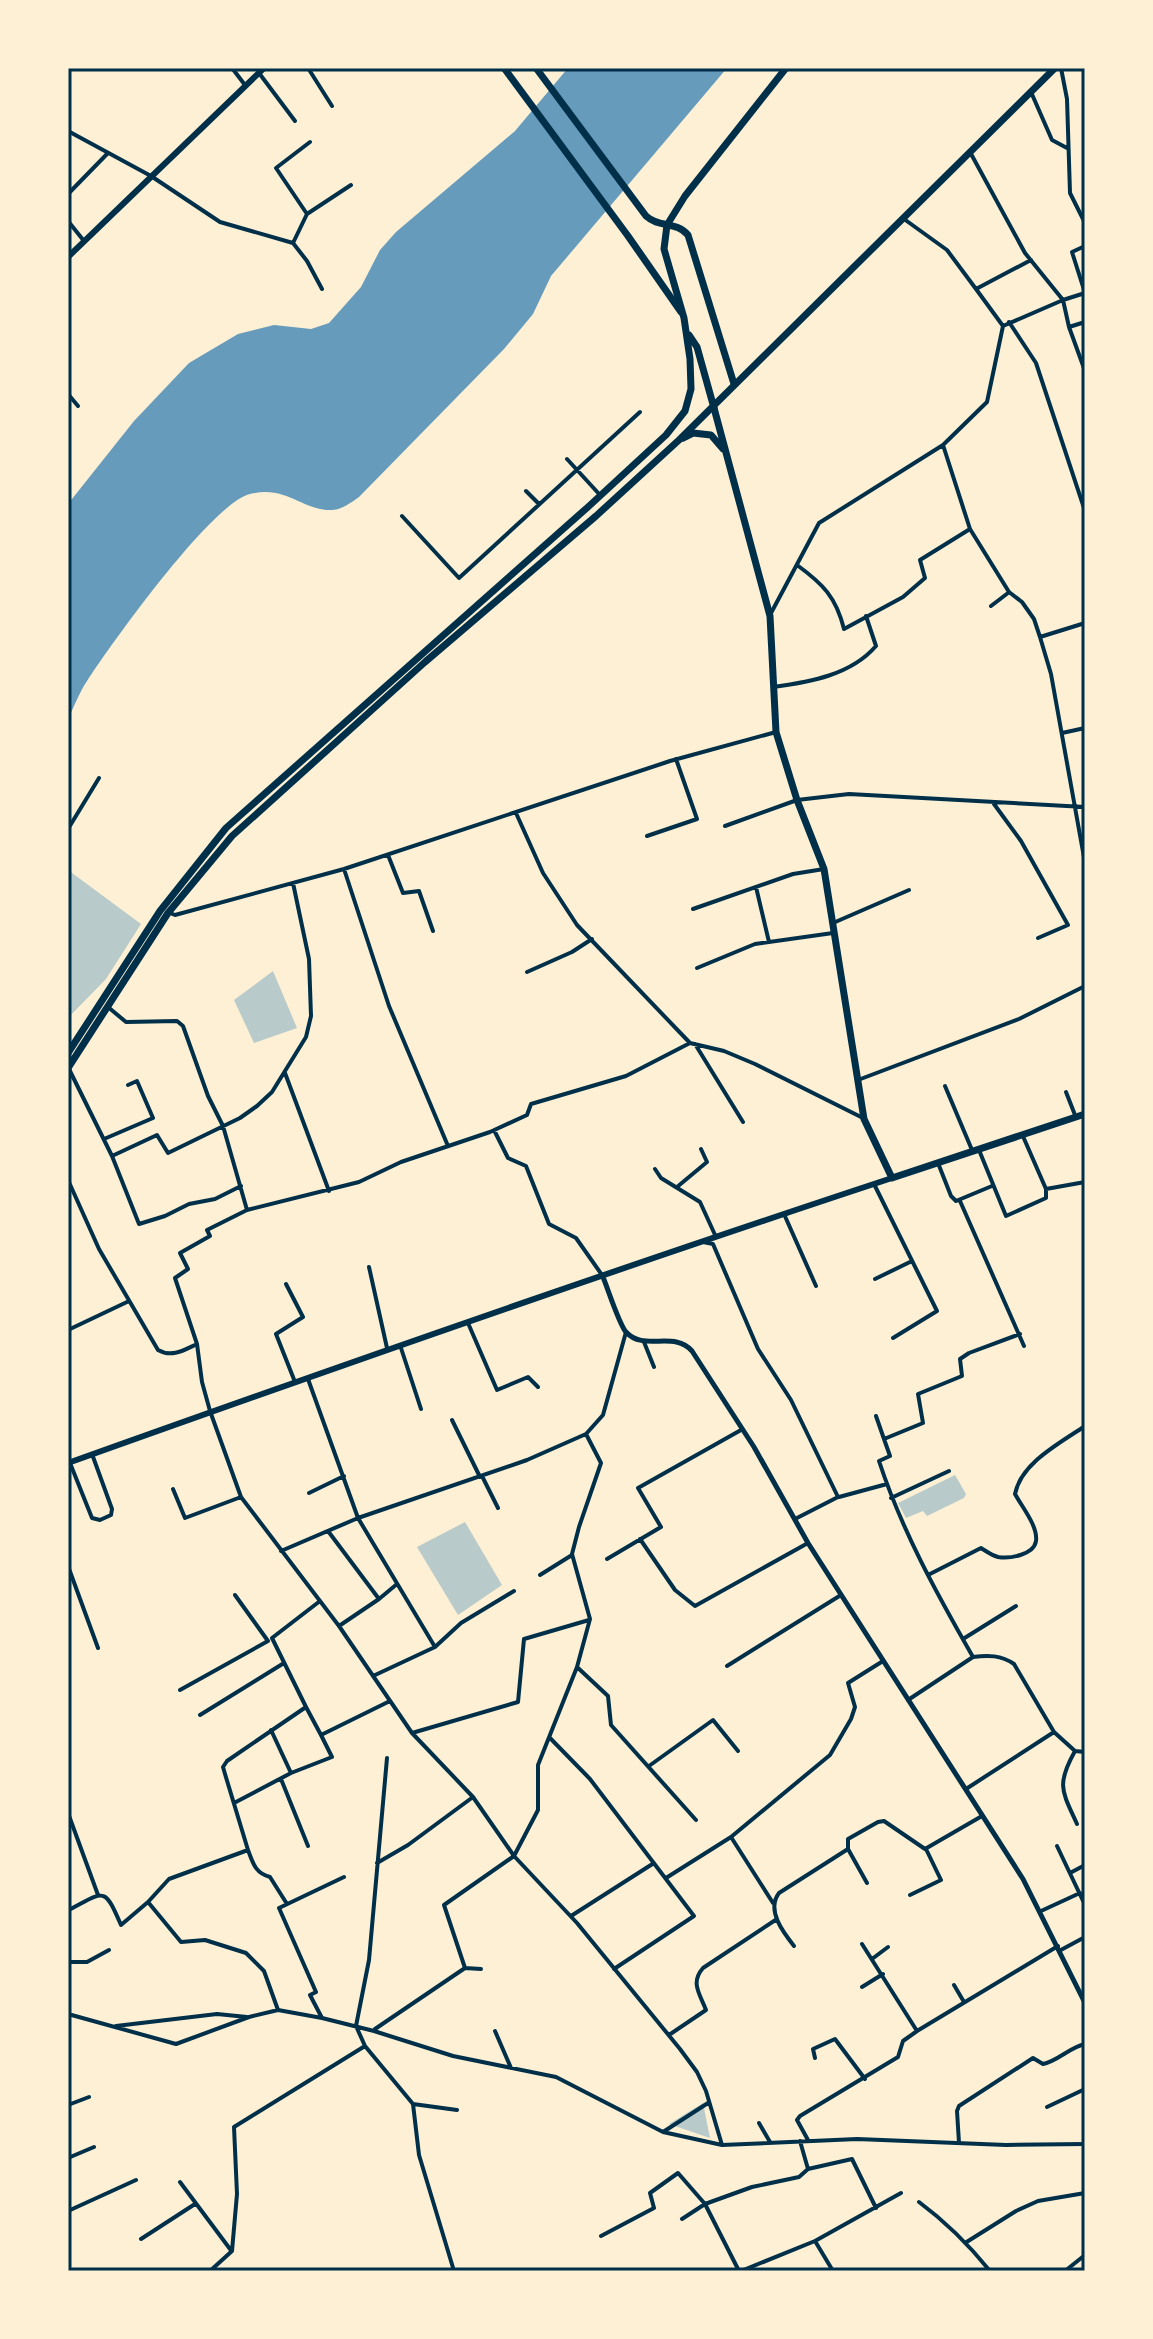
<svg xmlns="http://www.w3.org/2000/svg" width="1153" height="2339" font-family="'Titillium Web',sans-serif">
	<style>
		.green { fill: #b9caca }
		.water { fill: #669bbc }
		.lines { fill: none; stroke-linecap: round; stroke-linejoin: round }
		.minor { stroke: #003049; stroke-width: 4 }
		.tertiary { stroke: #003049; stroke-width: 5 }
		.secondary { stroke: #003049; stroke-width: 6 }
		.primary { stroke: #003049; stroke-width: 7 }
		.trunk { stroke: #003049; stroke-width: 7 }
		.neatline { fill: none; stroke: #003049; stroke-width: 3 }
	</style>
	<rect width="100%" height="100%" fill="#fdf0d5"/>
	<path class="green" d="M68 870 141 924 106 979 68 1018Z
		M273 971 297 1028 254 1043 234 1000Z
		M955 1475 966 1494 964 1498 927 1516 923 1511 906 1518 898 1503Z
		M465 1522 502 1585 458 1615 417 1547Z
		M703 2103 710 2138 669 2124Z"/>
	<path class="water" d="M568 68H727L551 276 533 314 504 349 359 497C352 502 341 510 332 510 302 511 287 485 250 494 212 503 111 644 87 681 79 693 74 707 68 719V504L134 421 189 363 238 334 274 325 311 329 329 323 361 287 380 250 396 232 515 131Z"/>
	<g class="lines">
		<path class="minor" d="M232 68 245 85
			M308 68 332 106
			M1061 68 1067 99 1070 193 1085 223
			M259 73 295 121
			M1031 92 1052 140 1067 148
			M68 131 151 176 220 222 293 243 307 261 322 289
			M970 152 1025 253 1063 300 1069 327 1085 371
			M68 194 107 154
			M307 214 276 168 310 142
			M904 219 947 250 976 289
			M68 221 84 241
			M293 243 307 214 351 185
			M1085 293 1072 252 1085 246
			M1009 322 1036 363 1085 511
			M1003 326 976 289 1031 260
			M1003 326 1063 300 1085 293
			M1069 327 1085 322
			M68 394 78 406
			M943 445 970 529 1009 592 1022 602 1034 619 1040 637 1051 674 1085 863
			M567 459 600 495
			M526 491 539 504
			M402 516 459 578 640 412
			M797 565C823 584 836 597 844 629L903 597 925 578 920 560 970 529
			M991 606 1008 593
			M770 615 819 523 943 445 987 402 1003 326
			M1040 637 1085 623
			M773 687C810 682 851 675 876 646L866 616
			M1062 733 1085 728
			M994 804 1021 841 1068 925 1038 938
			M516 813 543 873 577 925 690 1043
			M725 826 797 800 849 794 1085 807
			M68 829 99 778
			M647 836 697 819 676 759
			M388 855 403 893 419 891 433 931
			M344 869 389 1006 448 1146
			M756 887 769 942
			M693 909 793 874 824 869
			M170 913 175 915 344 869 670 761 776 732
			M833 923 909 890
			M697 968 755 944 833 933
			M527 972 572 952 592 939
			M108 1007 126 1022 177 1021 183 1026 208 1096 223 1126 247 1210
			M695 1044 743 1122
			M68 1067 112 1156 139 1224 165 1216 189 1204 215 1199 241 1186
			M285 1073 329 1191
			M858 1080 1019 1019 1085 986
			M945 1086 972 1150
			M1066 1092 1075 1115
			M494 1130 508 1158 526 1166 549 1224 576 1238 602 1275
			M104 1139 153 1118 137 1081 128 1085
			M979 1150 1006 1216 1046 1198V1189L1022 1134
			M112 1156 157 1135 168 1153 240 1118 257 1106 272 1092 306 1037 311 1016 309 959 293 883
			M938 1163 951 1196 956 1201 992 1186
			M655 1169 661 1178 700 1202 716 1237
			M68 1180 99 1249 158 1350C172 1358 184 1350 197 1344
			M874 1184 937 1311 893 1338
			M677 1187 707 1162 701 1149
			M1046 1189 1085 1182
			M960 1201 1024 1346
			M784 1214 816 1286
			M703 1242 713 1244 758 1349 791 1400 838 1497 795 1519
			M369 1267 387 1348
			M875 1279 912 1261
			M286 1284 303 1317 276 1334 295 1382
			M468 1323 497 1390 528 1377 538 1387
			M68 1330 127 1302
			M644 1342 654 1367
			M400 1345 421 1409
			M308 1379 358 1518 435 1647
			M876 1416 884 1439
			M452 1420 480 1477
			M70 1463 92 1518 100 1520 111 1515 112 1509 92 1454
			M482 1476 498 1508
			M173 1489 185 1518 241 1497
			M309 1493 344 1476
			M839 1497 887 1484
			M891 1498 949 1471
			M328 1531 379 1599 397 1584
			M640 1539 675 1590 695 1606 808 1543
			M281 1551 358 1518 527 1460 586 1434 603 1415 626 1332
			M607 1559 661 1527 638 1488 741 1430
			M68 1566 98 1648
			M540 1575 572 1555
			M928 1575 981 1548C986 1551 991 1555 998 1557 1009 1559 1034 1555 1036 1541 1038 1526 1022 1507 1015 1494 1021 1463 1060 1443 1085 1426
			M339 1626 379 1599
			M963 1639 1016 1606
			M973 1657C937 1594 902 1531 879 1461L890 1456 884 1439 923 1423 918 1394 962 1376 960 1359 969 1353 1020 1334
			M727 1666 841 1595
			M577 1667 608 1696 611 1725 696 1820
			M373 1676 435 1647 461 1623 514 1591
			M180 1690 268 1641 235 1595
			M908 1700 973 1657C988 1655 1001 1655 1014 1664L1054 1732 1075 1751C1056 1785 1062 1791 1077 1824
			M306 1707 272 1638 320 1601
			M200 1715 284 1663
			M271 1730 291 1773
			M412 1733 518 1702 524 1639 589 1620
			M550 1738 590 1779 694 1916 614 1969
			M1075 1751 1085 1752
			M387 1758 369 1960 356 2026 365 2046 413 2104 419 2155 454 2271
			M649 1766 713 1720 738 1751
			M281 1779 308 1846
			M966 1789 1054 1732
			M234 1803 291 1773 332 1757 321 1735
			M68 1813 98 1895
			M731 1837 773 1903
			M1057 1846 1085 1905
			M848 1849V1839L878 1822 884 1821 925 1849 982 1816
			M248 1850C253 1863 255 1873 270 1877L287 1904
			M377 1863 408 1845 473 1797
			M1070 1873 1085 1865
			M666 1878 731 1837 830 1755 851 1719 855 1707 848 1683 883 1661
			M910 1895 941 1880 926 1849
			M68 1910 69 2015
			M69 1910C105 1891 104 1886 121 1925L148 1902
			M1041 1911 1080 1893
			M571 1916 654 1863
			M862 1944 917 2031
			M794 1946C783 1932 766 1910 779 1893L848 1849 867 1883
			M1059 1951 1085 1937
			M872 1959 888 1947
			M70 1962H87L109 1950
			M465 1968 481 1969
			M954 1985 964 2002
			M862 1987 883 1974
			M278 2010 264 1971 246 1953 205 1940 181 1942 148 1902 169 1879 248 1850 225 1774 223 1767 227 1761 306 1707 321 1735 390 1701
			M68 2014 176 2044 249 2017 278 2010 322 2018 374 2031 453 2056 556 2077 663 2132 722 2145 857 2139 1006 2145 1085 2144
			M322 2018 310 1995 316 1992 279 1908 344 1877
			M116 2026 217 2014 247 2017
			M375 2029 465 1968 444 1905 514 1856 538 1810V1765L577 1667 590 1619 572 1554 579 1527 601 1463 586 1434
			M495 2031 511 2068
			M669 2035 706 2010C700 1994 690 1983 703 1968L777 1919
			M815 2058 813 2049 835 2039 865 2079
			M413 2104 457 2110
			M68 2105 89 2097
			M1047 2107 1085 2089
			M759 2123 770 2142
			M663 2132 708 2103
			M808 2140 797 2120 800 2116 898 2057 903 2041 917 2031 1058 1946
			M959 2143 957 2111 959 2106 1033 2058 1043 2064C1058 2061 1070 2047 1085 2044
			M722 2145 706 2091 697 2072 680 2049 577 1923 514 1856 473 1797 412 1733 339 1626 241 1497 210 1411 202 1382 197 1344 175 1278 188 1269 180 1253 210 1236 207 1230 247 1210 359 1182 401 1162 490 1132 527 1115 531 1104 626 1076 690 1043 724 1051 755 1064 863 1118
			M68 2158 94 2147
			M808 2169 852 2159 876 2208
			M180 2182 230 2249
			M919 2202C946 2222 969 2245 990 2271
			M68 2211 136 2180
			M682 2219 705 2204 739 2271
			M601 2236 654 2208 650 2193 678 2173 705 2204 752 2187 799 2177 808 2169 800 2141
			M141 2239 195 2204
			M815 2241 901 2193
			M965 2243 1016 2211 1038 2201 1085 2193
			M210 2271 232 2251 237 2194 234 2127 365 2046
			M741 2271 815 2241 833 2271
			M1065 2271 1085 2255"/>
		<path class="tertiary" d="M603 1277C608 1289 619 1324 626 1332 644 1352 674 1330 692 1351L754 1447 808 1543 1023 1879 1085 2003"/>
		<path class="secondary" d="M68 257 264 68
			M68 1463C342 1365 616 1269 892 1178"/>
		<path class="primary" d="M504 68 628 236 681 312
			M536 68 646 216C659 228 676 221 688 235L734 384
			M714 408 770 616 776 732 797 800 824 869 864 1119 892 1178 1085 1114
			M683 438 693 433 711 435 723 449"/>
		<path class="trunk" d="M689 335 697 347 714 408
			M68 1053 160 911 226 828 588 507 666 435 685 411 691 389 690 359 684 318 664 249 667 225 685 196 786 68
			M68 1068 168 913 232 836 425 662 596 516 679 440 1055 68"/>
	</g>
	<rect width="1153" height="2339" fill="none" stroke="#fdf0d5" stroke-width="140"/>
	<rect x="70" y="70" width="1013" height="2199" class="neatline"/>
</svg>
